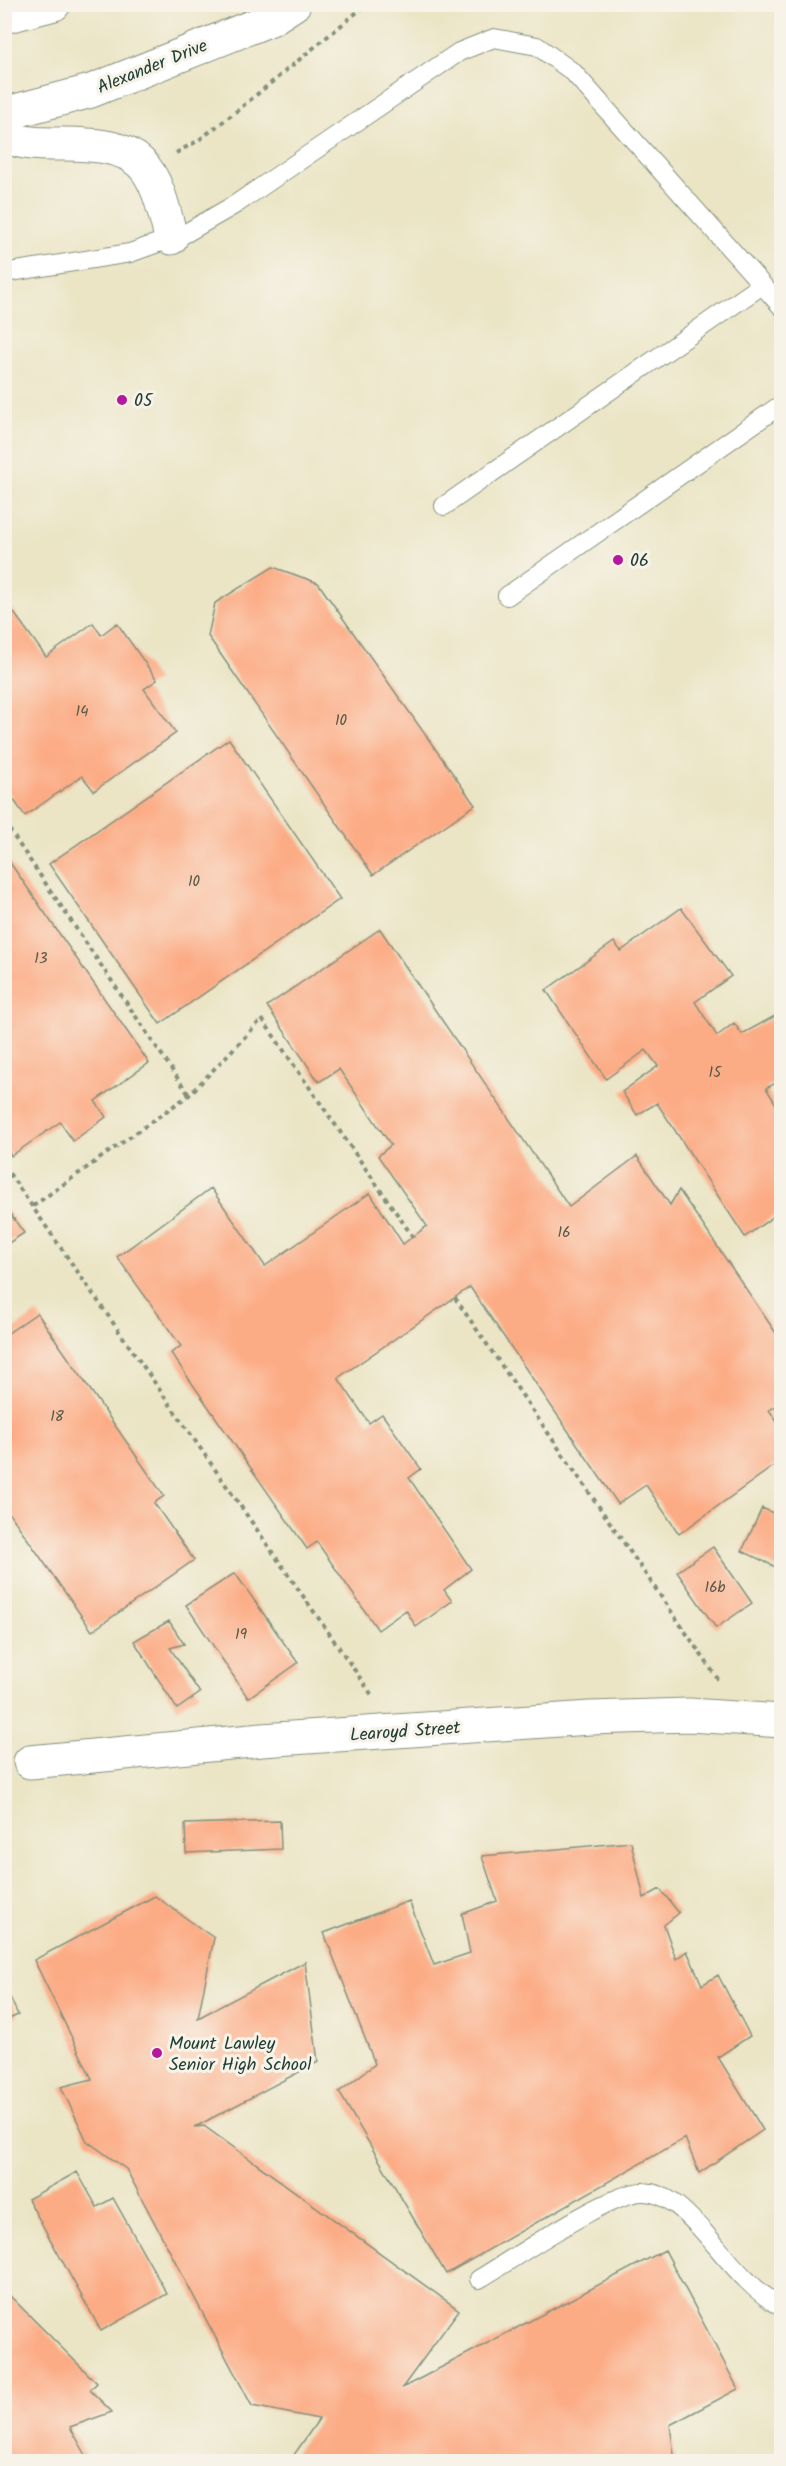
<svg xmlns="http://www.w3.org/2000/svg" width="786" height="2466" font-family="Kalam,sans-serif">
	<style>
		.building { fill: #fcac85 }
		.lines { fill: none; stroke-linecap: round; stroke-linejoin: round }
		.lane-casing { stroke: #85917d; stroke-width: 20 }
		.street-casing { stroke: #85917d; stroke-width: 35 }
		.primary-casing { stroke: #85917d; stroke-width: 35 }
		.path { stroke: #85917d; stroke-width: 4; stroke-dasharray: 4.5 4.5; stroke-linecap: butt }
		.lane { stroke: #fff; stroke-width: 18 }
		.street { stroke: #fff; stroke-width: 33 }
		.primary { stroke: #fff; stroke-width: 33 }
		.poi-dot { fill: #b5179e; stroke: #f7f3e8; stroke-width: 2 }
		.labels { text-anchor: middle; stroke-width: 6; stroke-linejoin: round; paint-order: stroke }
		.number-label { font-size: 15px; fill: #565948 }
		.street-label { font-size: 18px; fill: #1f3d34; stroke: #f7f3e8 }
		.poi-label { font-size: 18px; fill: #1f3d34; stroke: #f7f3e8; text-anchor: start }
	</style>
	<rect width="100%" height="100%" fill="#f7f3e8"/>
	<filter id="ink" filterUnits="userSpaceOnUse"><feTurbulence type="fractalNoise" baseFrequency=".0167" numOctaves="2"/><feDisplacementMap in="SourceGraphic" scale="12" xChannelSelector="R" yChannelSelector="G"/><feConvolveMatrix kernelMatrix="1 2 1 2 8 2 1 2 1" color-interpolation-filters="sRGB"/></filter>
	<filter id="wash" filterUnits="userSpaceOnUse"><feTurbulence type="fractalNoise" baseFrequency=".008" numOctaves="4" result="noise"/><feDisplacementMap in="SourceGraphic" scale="24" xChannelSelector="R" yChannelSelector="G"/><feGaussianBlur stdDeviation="1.35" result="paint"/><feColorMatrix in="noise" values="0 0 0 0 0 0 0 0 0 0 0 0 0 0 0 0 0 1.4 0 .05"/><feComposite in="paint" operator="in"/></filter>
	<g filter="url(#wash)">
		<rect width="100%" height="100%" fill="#ebe5c6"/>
		<g id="blocks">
			<path class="building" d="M273 567 318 583 475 805 373 875 208 636 215 603Z
				M4 599 46 657 93 623 101 635 117 623 157 680 144 689 176 733 94 791 82 776 25 816 4 786Z
				M229 739 340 899 160 1024 49 864Z
				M4 854 149 1063 95 1101 106 1117 73 1141 60 1122 11 1156 4 1146Z
				M681 908 731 976 695 1002 717 1036 734 1023 742 1034 782 1012V1080L766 1088 779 1109 782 1107V1210L745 1237 657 1103 637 1115 622 1092 658 1066 646 1050 606 1079 546 990 614 942 621 951Z
				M380 929 569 1207 637 1156 670 1205 679 1190 782 1342V1403L769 1410 782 1429V1460L679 1534 646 1485 618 1504 470 1287 338 1378 369 1423 382 1414 421 1469 409 1478 471 1569 444 1590 452 1601 416 1627 406 1610 378 1630 317 1542 307 1549 171 1353 181 1346 117 1257 211 1188 265 1266 370 1193 403 1244 427 1226 378 1156 391 1145 339 1069 319 1082 267 1006Z
				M4 1205 24 1233 4 1246Z
				M37 1313 164 1496 154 1503 194 1560 92 1631 10 1514 4 1518V1336Z
				M762 1508 782 1517V1570L742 1551Z
				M713 1547 752 1603 716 1628 677 1572Z
				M235 1573 298 1663 248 1698 186 1605Z
				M169 1621 184 1644 170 1648 200 1693 177 1709 134 1641Z
				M280 1821 281 1849 186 1853 185 1824Z
				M631 1842 644 1898 660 1889 679 1913 664 1925 676 1959 687 1951 702 1985 718 1975 750 2036 718 2057 763 2130 699 2173 685 2138 446 2274 339 2092 375 2064 324 1933 409 1901 434 1965 470 1953 462 1914 497 1901 482 1856Z
				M155 1896 214 1938 198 2018 305 1962 318 2062 195 2127 204 2126 459 2310 402 2388 665 2250 738 2389 670 2425 675 2462H289L319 2419 252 2406 126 2169 87 2141 61 2087 92 2079 34 1960Z
				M4 1984 18 2015 4 2021Z
				M77 2172 97 2207 113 2198 167 2294 101 2331 28 2199Z
				M4 2290 97 2383 90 2390 112 2412 70 2427 90 2462H4Z"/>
		</g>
	</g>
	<g filter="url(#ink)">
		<use href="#blocks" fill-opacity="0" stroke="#85917d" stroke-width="1.5"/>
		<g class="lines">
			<defs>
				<path id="lane" d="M4 273 130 253 186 233 236 204 459 52 494 38 537 46 573 72 782 307
					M444 506 762 285
					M507 596 782 404
					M479 2279C512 2260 612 2190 644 2192 669 2193 687 2214 703 2231 727 2258 750 2290 782 2307"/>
				<path id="street" d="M30 1762 262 1740 590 1718 689 1715 782 1721"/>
				<path id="primary" d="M4 17 54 4
					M4 114 91 91 271 19 294 4
					M4 135C24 145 41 144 62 144 144 144 153 163 171 238"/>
			</defs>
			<use href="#lane" class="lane-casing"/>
			<use href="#street" class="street-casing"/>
			<use href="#primary" class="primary-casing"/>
			<path class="path" d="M176 153 199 140 233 114 367 4
				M4 822 189 1095
				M4 1166 374 1698
				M33 1206 189 1095 262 1019 413 1237
				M455 1298 720 1682"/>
			<use href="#lane" class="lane"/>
			<use href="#street" class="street"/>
			<use href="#primary" class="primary"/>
		</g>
	</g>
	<g class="poi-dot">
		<circle cx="122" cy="400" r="6"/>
		<circle cx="618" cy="560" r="6"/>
		<circle cx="157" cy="2053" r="6"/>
	</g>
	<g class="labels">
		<g class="number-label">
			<text x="82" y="716">14</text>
			<text x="341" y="725">10</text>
			<text x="194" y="886">10</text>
			<text x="41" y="963">13</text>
			<text x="715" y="1077">15</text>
			<text x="564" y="1237">16</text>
			<text x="57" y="1421">18</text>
			<text x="715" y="1592">16b</text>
			<text x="241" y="1639">19</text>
		</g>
		<g class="street-label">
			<text transform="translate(152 66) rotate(-22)" y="6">Alexander Drive</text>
			<text transform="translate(405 1731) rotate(-4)" y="6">Learoyd Street</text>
		</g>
		<g class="poi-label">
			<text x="134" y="406">05</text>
			<text x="630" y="566">06</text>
			<text x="169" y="2049">Mount Lawley<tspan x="169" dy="21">Senior High School</tspan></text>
		</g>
	</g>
	<rect width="786" height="2466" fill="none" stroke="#f7f3e8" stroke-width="24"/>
</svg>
